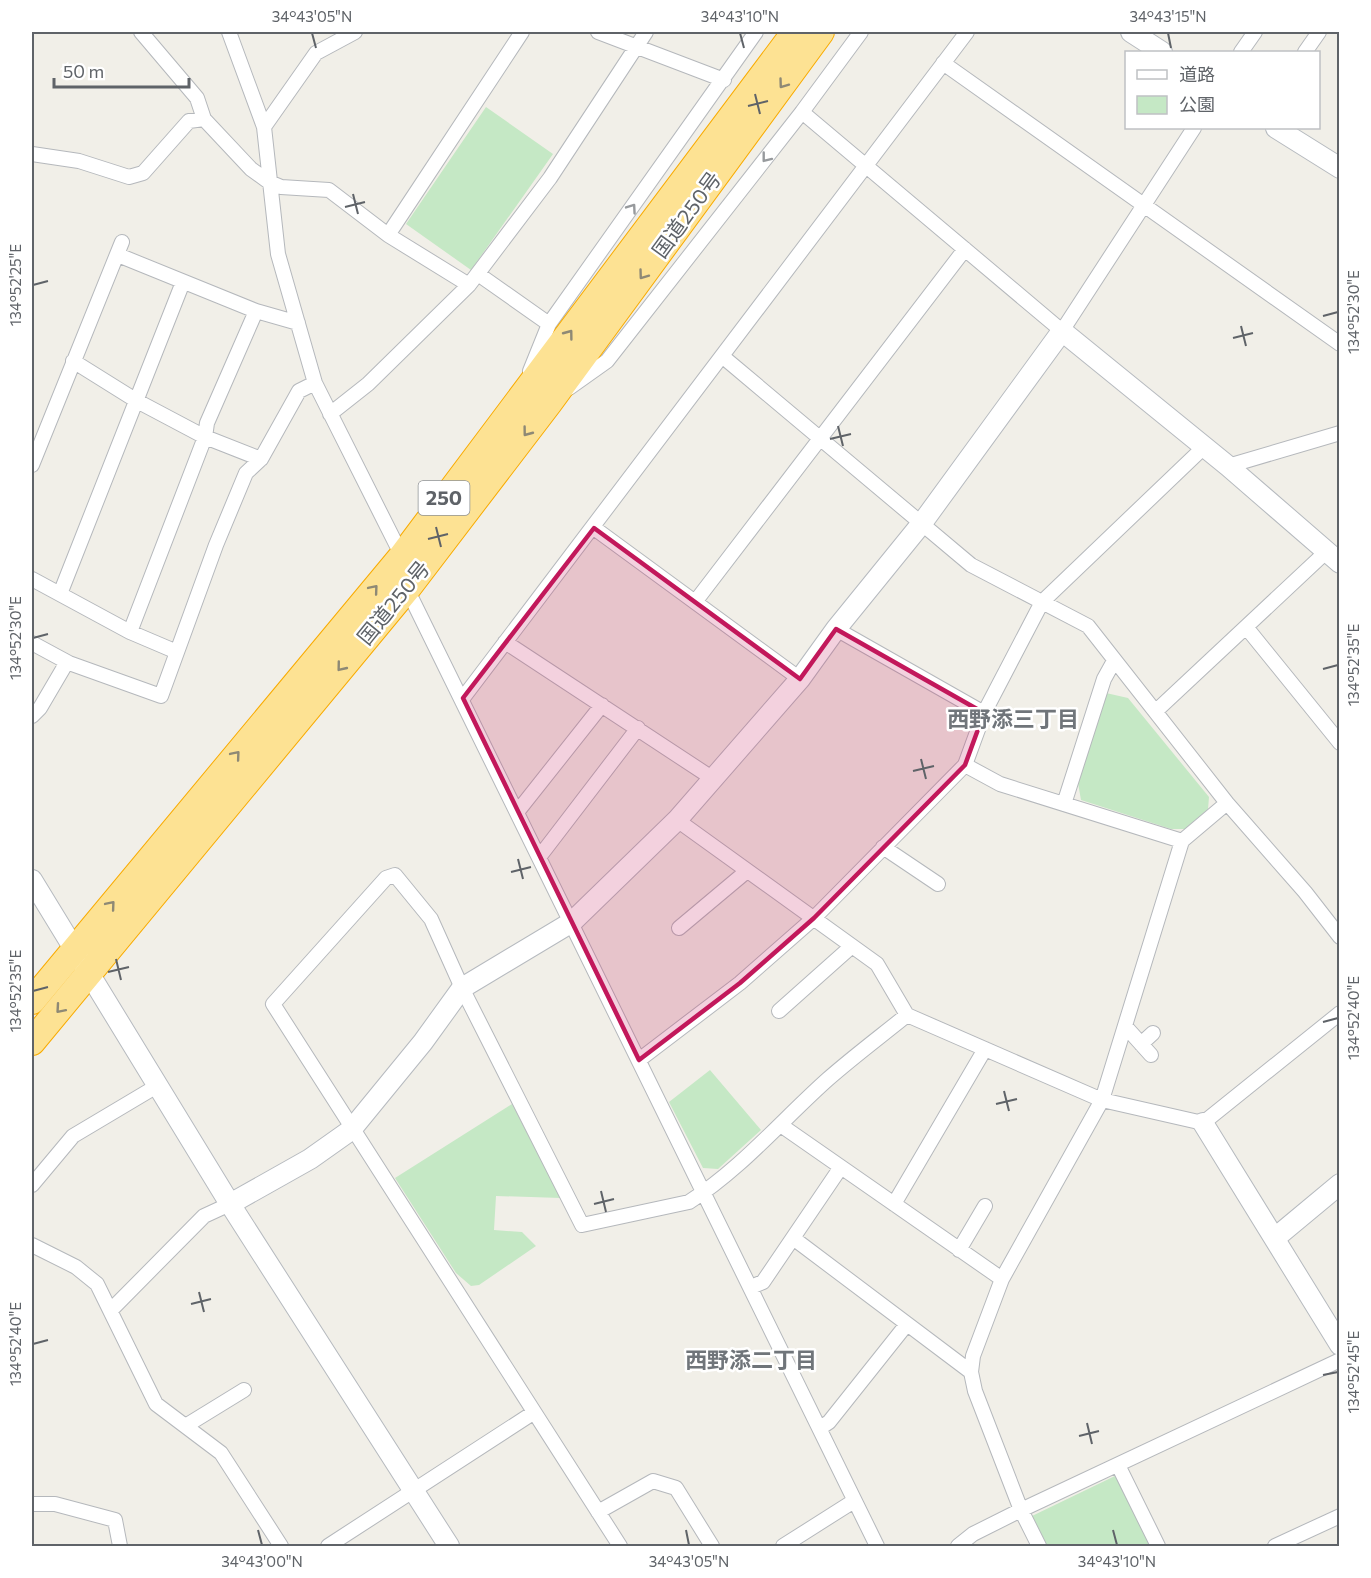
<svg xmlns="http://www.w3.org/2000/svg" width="1371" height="1578" font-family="Commissioner,'Noto Sans JP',sans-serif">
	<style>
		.green { fill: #c5e8c5 }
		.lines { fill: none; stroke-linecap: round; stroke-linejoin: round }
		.street-casing { stroke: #b5b8bc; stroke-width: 16 }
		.secondary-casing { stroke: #b6babf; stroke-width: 22 }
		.highway-casing { stroke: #f9ab00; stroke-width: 28 }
		.street { stroke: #fff; stroke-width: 14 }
		.secondary { stroke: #fff; stroke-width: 20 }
		.highway { stroke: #fde293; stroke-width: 26 }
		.oneway { stroke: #8e8975 }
		.oneway2 { stroke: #979a9d }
		.marked { fill: #c2185b; fill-opacity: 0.2; stroke: #c2185b; stroke-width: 4.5; stroke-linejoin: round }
		.ticks { fill: none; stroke: #5f6368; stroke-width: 2 }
		.labels { text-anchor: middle; stroke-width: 5; stroke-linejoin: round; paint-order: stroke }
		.shield { fill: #fff; stroke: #8f9295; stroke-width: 1.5 }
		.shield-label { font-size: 20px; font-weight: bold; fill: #5f6368 }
		.street-label { font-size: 21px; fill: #5f6368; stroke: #fff }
		.neighbourhood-label { font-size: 22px; font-weight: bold; fill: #70757a; stroke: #fff }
		.neatline { fill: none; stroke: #5f6368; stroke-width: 2 }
		.ticks-label { font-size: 15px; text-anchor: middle; fill: #5f6368 }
	</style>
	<rect width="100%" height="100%" fill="#f1efe8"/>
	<path class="green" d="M486 107 553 154 471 270 406 224Z
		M1106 693 1128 698 1209 797 1208 809 1185 829H1171L1081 800 1078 783Z
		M710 1070 761 1130 718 1169 703 1168 669 1102Z
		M512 1104 561 1198 496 1196 494 1230 522 1232 536 1246 479 1285 471 1286 456 1273 395 1178Z
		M1117 1475 1151 1546H1046L1032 1516Z"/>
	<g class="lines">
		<defs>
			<path id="street" d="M141 32 197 98 204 119
				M229 32 264 127 278 254 315 383 402 556
				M598 32 724 80
				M1241 52 1255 32
				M1305 52 1319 32
				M943 63 1340 344
				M802 112 1062 331 1194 128
				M264 127 316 53 355 32
				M32 154 79 161 129 177 143 173 189 121 204 119 251 169 269 182 281 187 329 190 388 235
				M118 255 256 311 298 323
				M478 274 549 324
				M469 285 388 235 522 32
				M722 356 971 565 1088 626 1227 803 1305 892 1340 937
				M73 361 137 401 205 437 261 459
				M530 371 549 324 756 32
				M569 388 607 361 802 112 861 32
				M330 414 368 384 469 285 550 178 646 32
				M32 465 122 242
				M1228 466 1340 433
				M594 528 800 679
				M32 579 130 632 177 652
				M407 589 877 1546
				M60 594 183 282
				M695 602 965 249
				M1246 627 1340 743
				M836 629 984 713
				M130 632 205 437 207 423 256 311
				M505 642 715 780
				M32 643 69 663 161 696 216 545 246 473 261 459 299 391 315 383
				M463 698 967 32
				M1156 711 1327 551
				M32 716 40 708 67 662
				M965 765 1000 784 1182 841
				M1064 804 1104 679 1114 661
				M518 811 602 705
				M677 820 877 964 907 1015 1102 1100 1203 1123 1340 1013
				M883 847 938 884
				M540 856 638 728
				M679 928 747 871
				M779 1011 852 946
				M1125 1026 1151 1055
				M1141 1044 1153 1033
				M639 1060 740 983 814 918 965 765 984 713 1042 602 1203 448
				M782 1126 1002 1279
				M32 1185 73 1136 157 1086
				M894 1204 985 1049
				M793 1238 971 1372
				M32 1245 76 1267 97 1284 156 1404 221 1453 281 1546
				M959 1250 985 1206
				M751 1287 763 1282 841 1167
				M112 1309 204 1216 230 1204
				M187 1425 244 1390
				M820 1428 829 1422 907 1324
				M1118 1465 1158 1546
				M32 1504H55L115 1520 120 1546
				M598 1512 653 1481 676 1488 712 1546
				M328 1546 533 1413
				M620 1546 273 1004 386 878 395 875 431 919 462 988 582 1225 689 1202C741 1169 782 1120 828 1079 853 1057 881 1036 907 1015
				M783 1546 854 1501
				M958 1546 973 1534 1021 1510 1340 1360
				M1039 1546 1021 1510 975 1391 971 1372 973 1356 1002 1279 1102 1100 1182 841 1227 803
				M1275 1546 1340 1516"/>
			<path id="secondary" d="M1131 32 1162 52
				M1276 128 1340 168
				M32 880 230 1204 449 1546
				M1203 1123 1340 1345
				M230 1204 310 1159 351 1130 423 1042 462 988 572 922 677 820 800 679 836 629 922 523 1062 331 1228 466 1340 563
				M1275 1238 1340 1184"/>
			<path id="highway" d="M32 1001 402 556 795 32
				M32 1042 407 589 549 403 821 32"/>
		</defs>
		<use href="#street" class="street-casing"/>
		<use href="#secondary" class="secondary-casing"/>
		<use href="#highway" class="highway-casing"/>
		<use href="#street" class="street"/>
		<use href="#secondary" class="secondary"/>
		<use href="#highway" class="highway"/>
	</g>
	<defs><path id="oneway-chevron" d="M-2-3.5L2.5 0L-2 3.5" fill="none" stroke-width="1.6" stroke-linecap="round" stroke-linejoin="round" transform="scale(1.5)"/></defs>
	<g class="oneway">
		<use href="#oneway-chevron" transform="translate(783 84) rotate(126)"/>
		<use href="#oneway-chevron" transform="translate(643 275) rotate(126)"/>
		<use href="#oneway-chevron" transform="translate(569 334) rotate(-53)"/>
		<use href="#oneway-chevron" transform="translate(527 432) rotate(127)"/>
		<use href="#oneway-chevron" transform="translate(374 589) rotate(-50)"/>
		<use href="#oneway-chevron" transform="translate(341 667) rotate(129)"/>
		<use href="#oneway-chevron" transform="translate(236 755) rotate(-50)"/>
		<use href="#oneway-chevron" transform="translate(111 905) rotate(-50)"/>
		<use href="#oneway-chevron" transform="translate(60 1009) rotate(131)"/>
	</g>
	<g class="oneway2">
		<use href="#oneway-chevron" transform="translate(766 158) rotate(128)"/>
		<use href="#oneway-chevron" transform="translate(632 208) rotate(-55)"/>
	</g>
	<path class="marked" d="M594 528 800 679 836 629 984 713 965 765 814 918 740 983 639 1060 463 698Z"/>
	<path class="ticks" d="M312 33 316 48M740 33 744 48M1168 33 1171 48M755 94 760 114M748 106 768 101M353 194 358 214M345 207 365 202M33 285 48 281M1323 316 1338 312M1241 326 1246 346M1233 338 1253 333M838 426 843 446M830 439 851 434M436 527 441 547M428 539 448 534M33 638 48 634M1323 669 1338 665M921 759 926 779M913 771 934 766M518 859 523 879M511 872 531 867M116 959 121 980M108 972 129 967M33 991 48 987M1323 1022 1338 1018M1004 1091 1009 1111M996 1104 1017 1099M601 1191 606 1212M594 1204 614 1199M199 1292 204 1312M191 1304 211 1299M33 1344 48 1340M1323 1375 1338 1372M1087 1423 1092 1444M1079 1436 1099 1431M258 1530 262 1545M686 1530 689 1545M1113 1530 1117 1545"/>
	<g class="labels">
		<rect class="shield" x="418.5" y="481" width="51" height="34" rx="4.5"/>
		<g class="shield-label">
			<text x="444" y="505">250</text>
		</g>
		<g class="street-label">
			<text transform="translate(687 215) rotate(-54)" y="7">国道250号</text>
			<text transform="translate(394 603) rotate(-51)" y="7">国道250号</text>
		</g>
		<g class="neighbourhood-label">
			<text x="1013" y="727">西野添三丁目</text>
			<text x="751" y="1368">西野添二丁目</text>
		</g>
	</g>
	<rect width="1371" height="1578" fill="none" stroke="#ffffff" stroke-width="66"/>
	<rect x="1125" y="51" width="195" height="78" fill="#ffffff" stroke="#bfc1c3" stroke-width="1.5"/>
	<rect x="1137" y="70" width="30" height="9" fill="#ffffff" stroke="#bfc1c3" stroke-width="1.5"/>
	<text x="1179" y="81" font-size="18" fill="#5f6368">道路</text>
	<rect x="1137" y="96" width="30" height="18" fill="#c5e8c5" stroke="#bfc1c3" stroke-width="1.5"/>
	<text x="1179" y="111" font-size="18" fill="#5f6368">公園</text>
	<path d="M54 78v9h135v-9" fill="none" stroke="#5f6368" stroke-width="3"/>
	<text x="63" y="78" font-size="18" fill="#5f6368" stroke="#ffffff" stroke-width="4.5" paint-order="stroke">50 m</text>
	<rect x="33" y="33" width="1305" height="1512" class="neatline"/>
	<g class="ticks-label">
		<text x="312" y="22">34°43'05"N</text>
		<text x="740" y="22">34°43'10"N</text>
		<text x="1168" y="22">34°43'15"N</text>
		<text transform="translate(16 285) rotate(-90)" y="5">134°52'25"E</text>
		<text transform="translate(1354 312) rotate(-90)" y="5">134°52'30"E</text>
		<text transform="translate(16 638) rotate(-90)" y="5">134°52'30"E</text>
		<text transform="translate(1354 665) rotate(-90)" y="5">134°52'35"E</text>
		<text transform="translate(16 991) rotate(-90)" y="5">134°52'35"E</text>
		<text transform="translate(1354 1018) rotate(-90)" y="5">134°52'40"E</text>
		<text transform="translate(16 1344) rotate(-90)" y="5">134°52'40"E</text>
		<text transform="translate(1354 1372) rotate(-90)" y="5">134°52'45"E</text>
		<text x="262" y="1567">34°43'00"N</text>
		<text x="689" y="1567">34°43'05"N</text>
		<text x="1117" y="1567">34°43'10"N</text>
	</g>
</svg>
